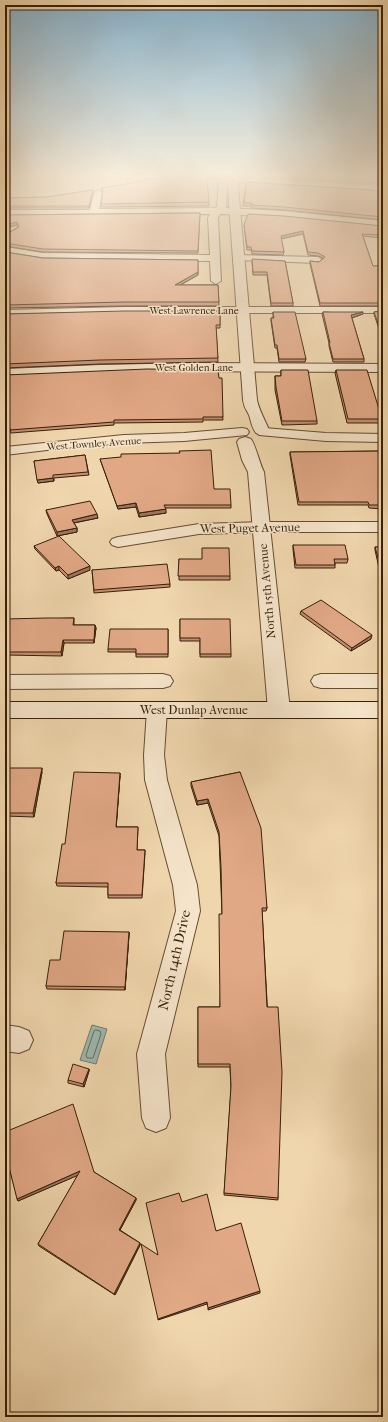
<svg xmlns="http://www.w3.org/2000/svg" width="388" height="1422" font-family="'IM FELL French Canon',serif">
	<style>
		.water { fill: #9bb8af; stroke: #737b6c }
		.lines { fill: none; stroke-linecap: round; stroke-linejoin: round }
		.shore { stroke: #696c5b; stroke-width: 1 }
		.minor-casing { stroke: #654d30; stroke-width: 2 }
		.tertiary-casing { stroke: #654d30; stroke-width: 2 }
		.secondary-casing { stroke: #371f07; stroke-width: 2 }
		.minor { fill: #f5e4ca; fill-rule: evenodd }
		.tertiary { fill: #f5e4ca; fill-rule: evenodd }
		.secondary { fill: #f5e4ca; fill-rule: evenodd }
		.wall { fill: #c29073; stroke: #371f07 }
		.shaded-wall { fill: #9e765e; stroke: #371f07 }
		.building { fill: #e1a886; stroke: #371f07 }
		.labels { text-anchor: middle; stroke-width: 3; stroke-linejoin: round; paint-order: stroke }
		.far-street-label { font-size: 10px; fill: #371f07; stroke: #f5e4ca }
		.street-label { font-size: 12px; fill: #371f07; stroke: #f5e4ca }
		.near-street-label { font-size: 14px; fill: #371f07; stroke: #f5e4ca }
	</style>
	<rect width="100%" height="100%" fill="#f0d6ad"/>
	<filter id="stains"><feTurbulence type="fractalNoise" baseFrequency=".005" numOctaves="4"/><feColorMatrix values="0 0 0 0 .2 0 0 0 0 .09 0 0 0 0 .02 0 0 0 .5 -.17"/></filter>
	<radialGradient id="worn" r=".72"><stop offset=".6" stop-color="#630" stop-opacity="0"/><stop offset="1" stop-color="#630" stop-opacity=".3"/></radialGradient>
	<path class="water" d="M92 1025 107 1029 96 1064 80 1060Z"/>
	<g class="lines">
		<path class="shore" d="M96 1030 100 1031 101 1034 93 1058H87L86 1055 94 1031Z"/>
		<defs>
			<path id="minor" d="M176 175H228L226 208 284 211 383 221V227L284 217 220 214 218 218 221 281 216 284 211 281 210 261 43 259 5 253V247L43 253 210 255 208 218 210 214 5 216V210H90L94 193 98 190 102 193 99 209 215 208 217 207 219 178H180Z
				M232 177 383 186V192L229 182 228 180 229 178Z
				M238 255 318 257 323 260 318 263 234 260 233 258 234 256Z
				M124 307H383V313H124L5 316V310Z
				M194 363 383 364V372L147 371 5 377V369L100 365Z
				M242 428 247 429 249 432 247 435 184 441 124 443 64 448 5 455V447L124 435 184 433Z
				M264 428 326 433 383 434V442L326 441 259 435 257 432 259 429Z
				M261 522H383V532H261L199 534 118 547 112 545 110 542 112 539 118 537 199 524Z
				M163 674 170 676 173 681 170 686 163 688 5 689V675Z
				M321 674H383V688H321L314 686 311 681 314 676Z
				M157 703 164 705 167 710 164 755 167 780 197 885 200 911 165 1054 170 1118 166 1128 156 1132 146 1128 142 1118 137 1054 176 911 173 885 145 780 144 755 147 710 150 705Z
				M5 1025 19 1027 29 1031 33 1040 29 1049 19 1053 5 1051Z"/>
			<path id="tertiary" d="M227 175H237L257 400C259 410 265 420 269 430L266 433 261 435 256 433C252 428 251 421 249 415 246 409 244 407 243 400Z
				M245 437 251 439C256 446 259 462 264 472L290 710 287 716 279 718 271 716 268 710 248 472 242 460 237 442 239 439Z"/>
			<path id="secondary" d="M5 702H383V718H5Z"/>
		</defs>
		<use href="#minor" class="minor-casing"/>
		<use href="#tertiary" class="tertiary-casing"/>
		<use href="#secondary" class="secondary-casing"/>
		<use href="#minor" class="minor"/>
		<use href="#tertiary" class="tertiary"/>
		<use href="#secondary" class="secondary"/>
	</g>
	<path class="wall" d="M246 175H383V184L247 176Z
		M246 182 383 191V220L284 210 251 208V206H243Z
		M101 188 209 202V206L101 207V204L103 192 102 191Z
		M93 190V192L89 208H5V198L47 197Z
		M200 213 198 253 43 252 5 246V235L18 227 17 225 5 228V215Z
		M244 225 383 226V238L363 236 373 266H383V306H320L310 264V261L319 262 323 258 318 256 308 255 303 234 281 239 284 252 283 255 252 254 251 250H247Z
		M5 252 43 258 198 260V275L180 285H218L219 306H124L5 308Z
		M285 261 293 303V306H271L267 275H253L252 262Z
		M220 311V328H216L218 362 100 364 5 368V314Z
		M383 311V341L374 314V312Z
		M273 312 306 359 305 362H279L277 348H275L271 321V318H273Z
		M323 312 363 314 352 318 364 359V362H333L329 346V343L322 314Z
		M281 370 317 421V424L282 425 275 390V376H281Z
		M336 370 382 419 381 423H347L335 373Z
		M5 375 219 378 223 420H203V422L114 423V425L11 433 10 431 5 432Z
		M383 451V509L369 508 368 505H298L290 455V452Z
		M85 455 89 475 54 478V481L38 483 34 461Z
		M100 459 214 489 231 505V508H165L166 513 139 517 136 507 118 509 101 462Z
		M46 510 98 518 74 523 77 528V532L57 536 47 514Z
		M293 545 348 559 347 563H335V568H295L293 549Z
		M34 546 90 570 68 579 59 570 56 571 35 549Z
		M375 547H383V568H379L375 550Z
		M179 559 230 576V580H179Z
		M92 570 170 584V587L94 593Z
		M301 611 371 639 351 651 300 614Z
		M74 618V625H95L96 628 94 643H64L62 656 5 655V620Z
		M180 619 231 654V657H200V641H180Z
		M168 629V657H136V652H108V649Z
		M5 768 42 772 34 817 5 816Z
		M240 772 267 908 266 911H262L278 1198V1200L224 1195 231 1089 230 1067H198V1007H220L222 914 219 836 208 803 197 805 191 786V782Z
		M120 776 116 827H138L137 850H145V853L142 898H108V887L57 886 56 883 65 844Z
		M129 932V935L125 990 47 989 46 986 60 960Z
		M89 1069V1071L84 1087 68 1083V1080Z
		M5 1151 94 1172 136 1198V1200L120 1230 140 1243V1245L115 1295 39 1246 38 1244 78 1175 18 1201Z"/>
	<path class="shaded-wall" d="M13 175H14L5 195V191Z
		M93 190V192L89 208V206Z
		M17 222V225L5 228V225Z
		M303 231V234L280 239 281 236Z
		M198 272V275L175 288V285Z
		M363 312V314L351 318V315Z
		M10 428 11 431 5 432V429Z
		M53 478 54 481 38 483 37 480Z
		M136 503V507L118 509 117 506Z
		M166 509V513L139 517V513Z
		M97 514 98 518 73 523 72 520Z
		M77 528V532L57 536V532Z
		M59 566V570L56 571 55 568Z
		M90 566V570L68 579V575Z
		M95 625 96 628 94 643V640Z
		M372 635 371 639 351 651 352 648Z
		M63 640 64 643 62 656 61 652Z
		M42 768V772L34 817 33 813Z
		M120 773V776L116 830V827Z
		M208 799V803L197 805V801Z
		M129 932V935L125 990V987Z
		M89 1069V1071L84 1087 83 1084Z
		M80 1171 81 1174 18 1201 17 1199Z
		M136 1198V1200L119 1232V1230Z
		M140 1243V1245L115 1295 114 1294Z
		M260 1291V1293L208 1310V1308Z
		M207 1302V1304L158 1320V1319Z"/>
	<path class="building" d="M5 175H13L5 191Z
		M161 175H178L180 177H207L209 202 101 204 103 190 101 188 162 178Z
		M263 175H383V182Z
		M246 182 383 191V217L284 207 251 205 252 203H244Z
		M93 190 89 206H5V198L47 197Z
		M200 213 198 251 43 249 5 243V235L19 227 17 222 5 225V215Z
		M248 214 284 216 383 226V235L362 234 373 266H383V303H320L310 261 319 262 325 257 318 253 308 252 303 231 281 236 284 252 252 251 251 247H247L244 225Z
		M5 252 43 258 198 260V272L175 285H218L219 302H124L5 305Z
		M252 259 285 261 293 303H271L267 272H253Z
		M124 311H220V325H216L218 358 100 360 5 364V314Z
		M383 311V337L374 312Z
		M273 312H295L306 359H279L277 345H275L271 318H274Z
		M323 312H363L351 315 364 359H333L329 343H330Z
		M147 369 218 370 219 378H222L223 417H203V419L114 420V422L10 430V428L5 429V375Z
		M281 370H308L317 421H282L276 387 275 376H281Z
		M336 370H367L382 419H348Z
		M211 450 214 489H230L231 505H164L166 509 139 513 136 503 117 506 100 459 121 457V454L180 453 179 451Z
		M383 451V505H369L368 502H299L290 452Z
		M85 455 88 472 53 475V478L37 480 34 461Z
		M90 501 97 514 72 520 77 528 57 532 46 510Z
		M59 536 90 566 68 575 59 566 55 568 34 546Z
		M293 545H345L348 559H334L335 565H296Z
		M375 547H383V565H380Z
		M202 548H229L230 576H178L179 559H202Z
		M167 564 170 584 94 590 92 570Z
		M321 600 372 635 352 648 301 611Z
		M46 618H74L73 625H95L94 640H63L61 652H5V619Z
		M180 619H230L231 654H200V638H180Z
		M110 629H168V654H136V649H108Z
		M5 768H42L33 813H5Z
		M74 772 120 773 116 827H138L137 850H145L142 895H108V883H56L62 844H65Z
		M240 772 261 828 267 908H262L267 1007H278L282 1072 278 1198 224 1193 231 1086 230 1064H198V1007H220L219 914H222L221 868 219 832 208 799 197 801 191 782Z
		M64 931 129 932 125 987 46 986 50 960H60Z
		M73 1064 89 1069 83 1084 68 1080Z
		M73 1104 94 1172 136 1198 119 1230 140 1243 114 1294 38 1244 80 1171 17 1199 5 1151V1132Z
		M179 1193 182 1202 207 1194 216 1231 241 1223 260 1291 208 1308 207 1302 158 1319 141 1244 158 1255 146 1203Z"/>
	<linearGradient id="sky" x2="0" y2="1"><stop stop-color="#89b6d1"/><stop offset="0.47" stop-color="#f8edda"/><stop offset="1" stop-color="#f8edda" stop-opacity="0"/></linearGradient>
	<rect width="388" height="374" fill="url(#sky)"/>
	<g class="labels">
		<g class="far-street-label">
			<text x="194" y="314">West Lawrence Lane</text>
			<text x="194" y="371">West Golden Lane</text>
			<text transform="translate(94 443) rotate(-4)" y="4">West Townley Avenue</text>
		</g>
		<g class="street-label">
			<text transform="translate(250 528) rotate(-1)" y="4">West Puget Avenue</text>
			<text transform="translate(267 591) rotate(-95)" y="4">North 15th Avenue</text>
			<text x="194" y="714">West Dunlap Avenue</text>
		</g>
		<g class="near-street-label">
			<text transform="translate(174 960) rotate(-77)" y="5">North 14th Drive</text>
		</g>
	</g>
	<rect width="388" height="1422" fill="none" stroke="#f0d6ad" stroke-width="20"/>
	<rect x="6" y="6" width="376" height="1410" fill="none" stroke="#371f07" stroke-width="2"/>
	<rect x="10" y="10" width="368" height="1402" fill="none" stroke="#371f07"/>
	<rect width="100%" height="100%" filter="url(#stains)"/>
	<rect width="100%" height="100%" fill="url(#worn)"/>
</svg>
